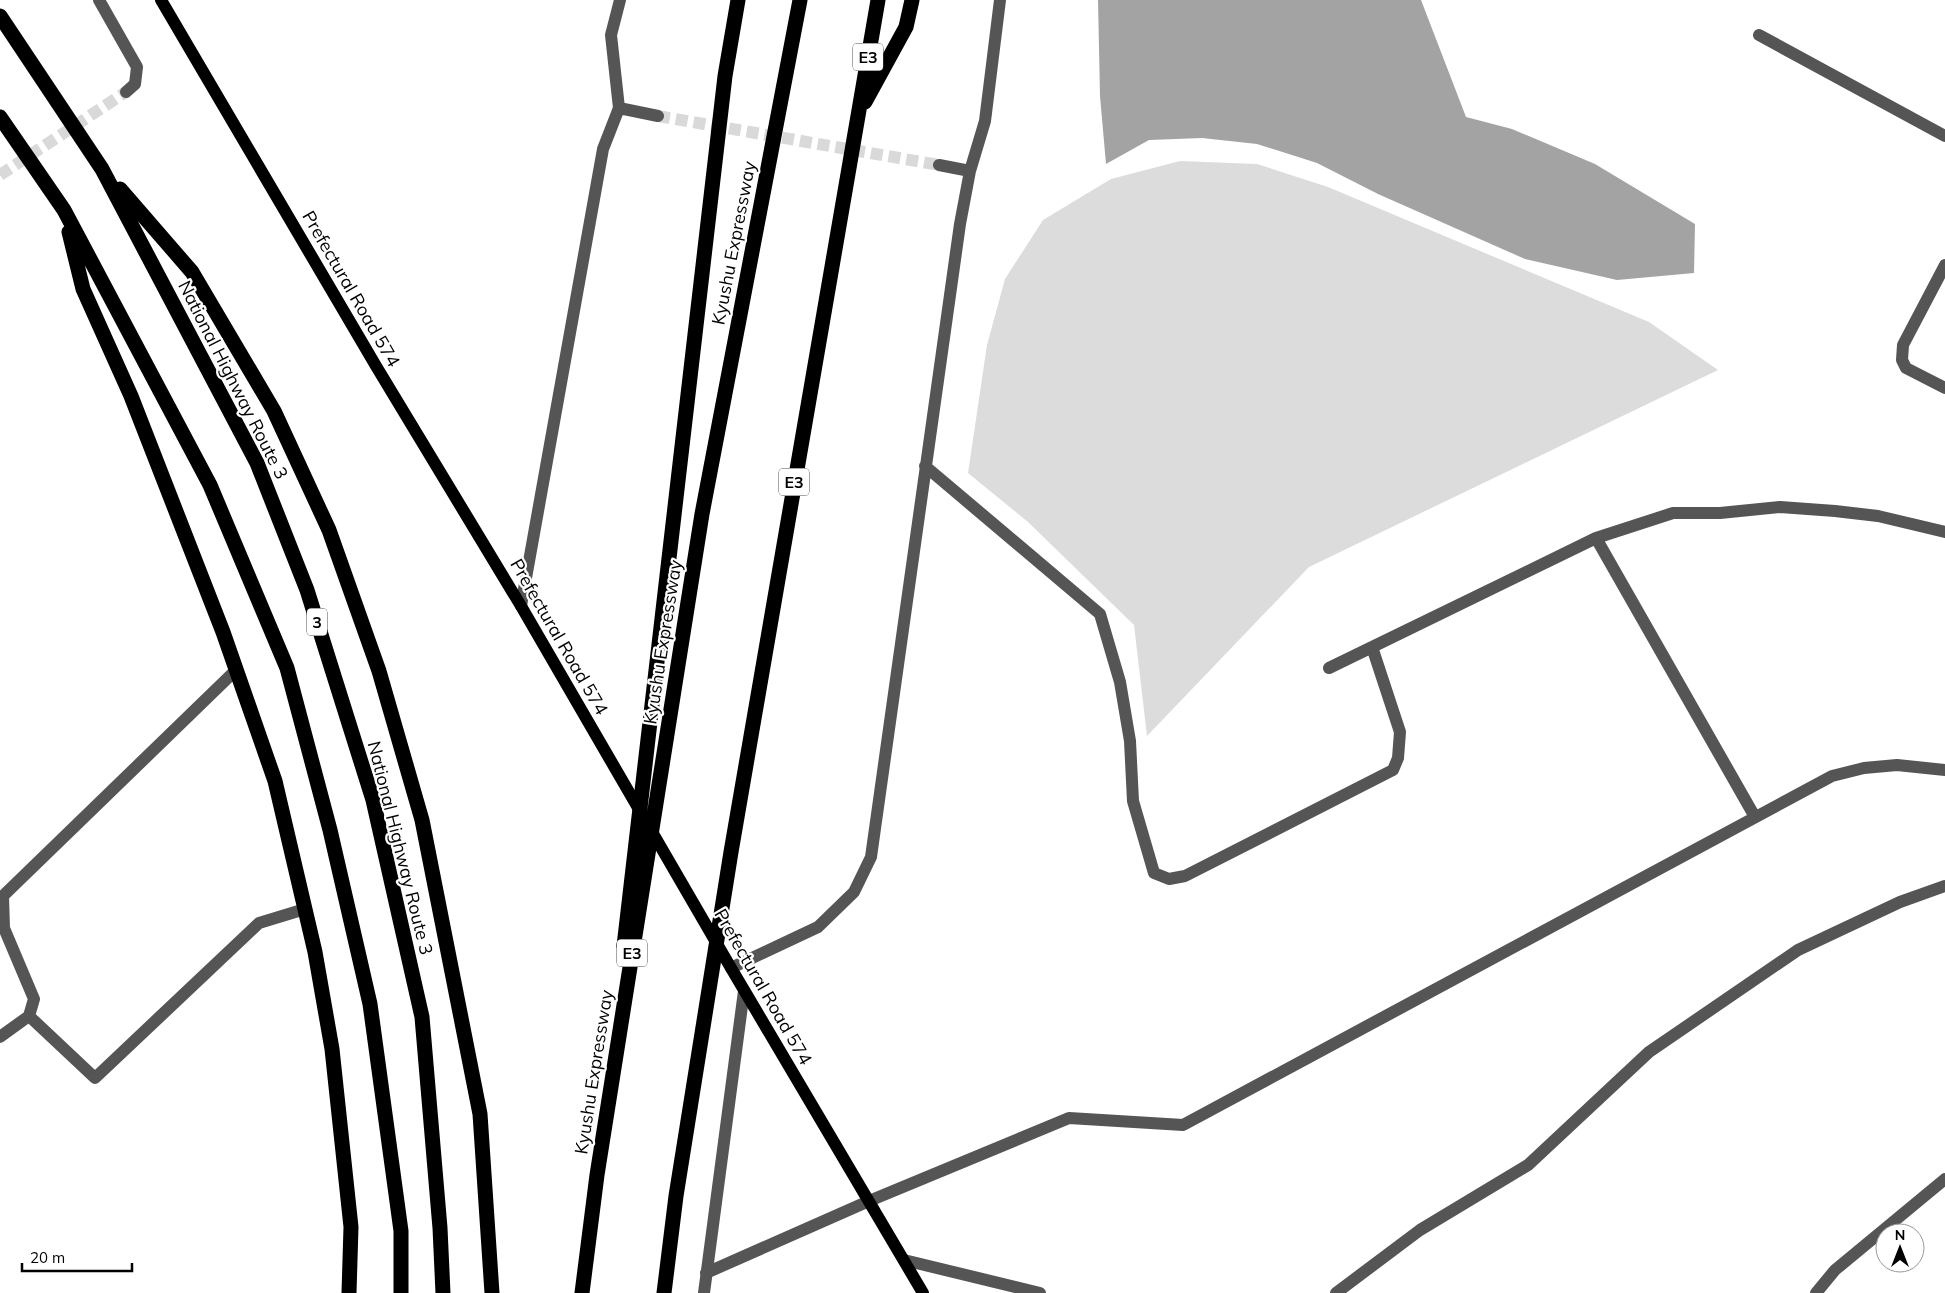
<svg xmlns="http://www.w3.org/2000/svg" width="1945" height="1293" font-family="Mulish,sans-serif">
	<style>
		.green { fill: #dcdcdc }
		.water { fill: #a3a3a3 }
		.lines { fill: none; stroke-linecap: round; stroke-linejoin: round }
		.minor-tunnel { stroke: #d9d9d9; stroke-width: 12; stroke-dasharray: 12 6; stroke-linecap: butt }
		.minor { stroke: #555; stroke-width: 12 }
		.major { stroke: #000; stroke-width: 12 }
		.highway { stroke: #000; stroke-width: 15 }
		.labels { text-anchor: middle; stroke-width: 4.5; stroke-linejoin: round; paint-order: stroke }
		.shield { fill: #fff; stroke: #4c4c4c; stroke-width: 1 }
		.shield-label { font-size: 16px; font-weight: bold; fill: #000 }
		.street-label { font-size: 18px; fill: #000; stroke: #fff }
	</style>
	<rect width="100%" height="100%" fill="#fff"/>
	<path class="green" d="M1180 161 1257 164 1328 187 1649 322 1718 370 1309 567 1147 736 1134 625 1028 522 968 473 987 345 1005 279 1043 220 1111 179Z"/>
	<path class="water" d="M1098 0H1421L1466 117 1512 129 1595 164 1695 224 1694 273 1617 280 1525 259 1378 194 1317 163 1257 144 1202 138 1149 140 1106 164 1100 96Z"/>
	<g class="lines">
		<path class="minor-tunnel" d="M658 116 939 165
			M0 175 126 92"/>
		<path class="minor" d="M99 0 137 67 135 84 126 92
			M1759 35 1945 136
			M619 108 658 116
			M939 165 970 171
			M1945 265 1903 345 1902 360 1906 368 1945 388
			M925 466 1100 614 1120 682 1130 741 1133 801 1154 873 1169 879 1185 876 1393 770 1398 758 1400 732 1372 647
			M1596 538 1755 817
			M521 606 603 149 619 108 611 35 620 0
			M1329 668 1596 538 1673 513H1720L1780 507 1835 511 1878 516 1945 532
			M731 968 818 927 854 892 871 857 960 224 970 171 985 121 1000 0
			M29 1016 34 999 4 928 3 896 236 670
			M0 1037 29 1016 95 1078 259 923 305 909
			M904 1260 1040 1293
			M706 1273 869 1201 1069 1118 1183 1125 1832 776 1864 768 1897 765 1945 770
			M704 1293 744 991
			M1336 1293 1420 1230 1528 1165 1649 1052 1798 950 1900 902 1945 886
			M1816 1293 1835 1270 1945 1179"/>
		<path class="major" d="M161 0 376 366 521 606 731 968 923 1293"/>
		<path class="highway" d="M0 16 102 169 257 463 307 590 373 800 422 1017 440 1228 443 1293
			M865 102 906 27 912 0
			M0 117 64 210 210 485 287 668 330 830 370 1004 401 1231V1293
			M120 189 192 272 274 411 329 530 379 671 422 820 480 1114 492 1293
			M69 232 83 289 131 396 223 632 275 781 315 952 332 1049 351 1227 349 1293
			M624 946 725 76 738 0
			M582 1293 597 1175 702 514 800 0
			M664 1293 676 1196 731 852 878 0"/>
	</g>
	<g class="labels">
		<g class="shield">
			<rect x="853" y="43.5" width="30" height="27" rx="4"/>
			<rect x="779" y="468.5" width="30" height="27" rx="4"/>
			<rect x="307" y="608.5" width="20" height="27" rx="4"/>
			<rect x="617" y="939.5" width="30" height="27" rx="4"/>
		</g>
		<g class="shield-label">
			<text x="868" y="63">E3</text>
			<text x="794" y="488">E3</text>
			<text x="317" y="628">3</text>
			<text x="632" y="959">E3</text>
		</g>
		<g class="street-label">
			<text transform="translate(734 243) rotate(-79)" y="6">Kyushu Expressway</text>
			<text transform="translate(351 289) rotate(60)" y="6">Prefectural Road 574</text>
			<text transform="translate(233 380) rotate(63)" y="6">National Highway Route 3</text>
			<text transform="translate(559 637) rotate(60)" y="6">Prefectural Road 574</text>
			<text transform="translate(663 642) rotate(-81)" y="6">Kyushu Expressway</text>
			<text transform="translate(400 848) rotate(76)" y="6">National Highway Route 3</text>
			<text transform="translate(763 987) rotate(60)" y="6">Prefectural Road 574</text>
			<text transform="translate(594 1072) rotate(-81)" y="6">Kyushu Expressway</text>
		</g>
	</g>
	<g transform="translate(1900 1248)"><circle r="24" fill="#ffffff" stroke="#999999"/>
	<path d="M0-4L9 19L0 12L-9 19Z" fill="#000000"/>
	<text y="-8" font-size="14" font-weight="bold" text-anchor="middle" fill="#000000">N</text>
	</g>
	<path d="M22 1263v8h110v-8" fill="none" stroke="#000000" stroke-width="2.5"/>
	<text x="30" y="1263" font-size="15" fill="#000000" stroke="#ffffff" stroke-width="4" paint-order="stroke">20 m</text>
</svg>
